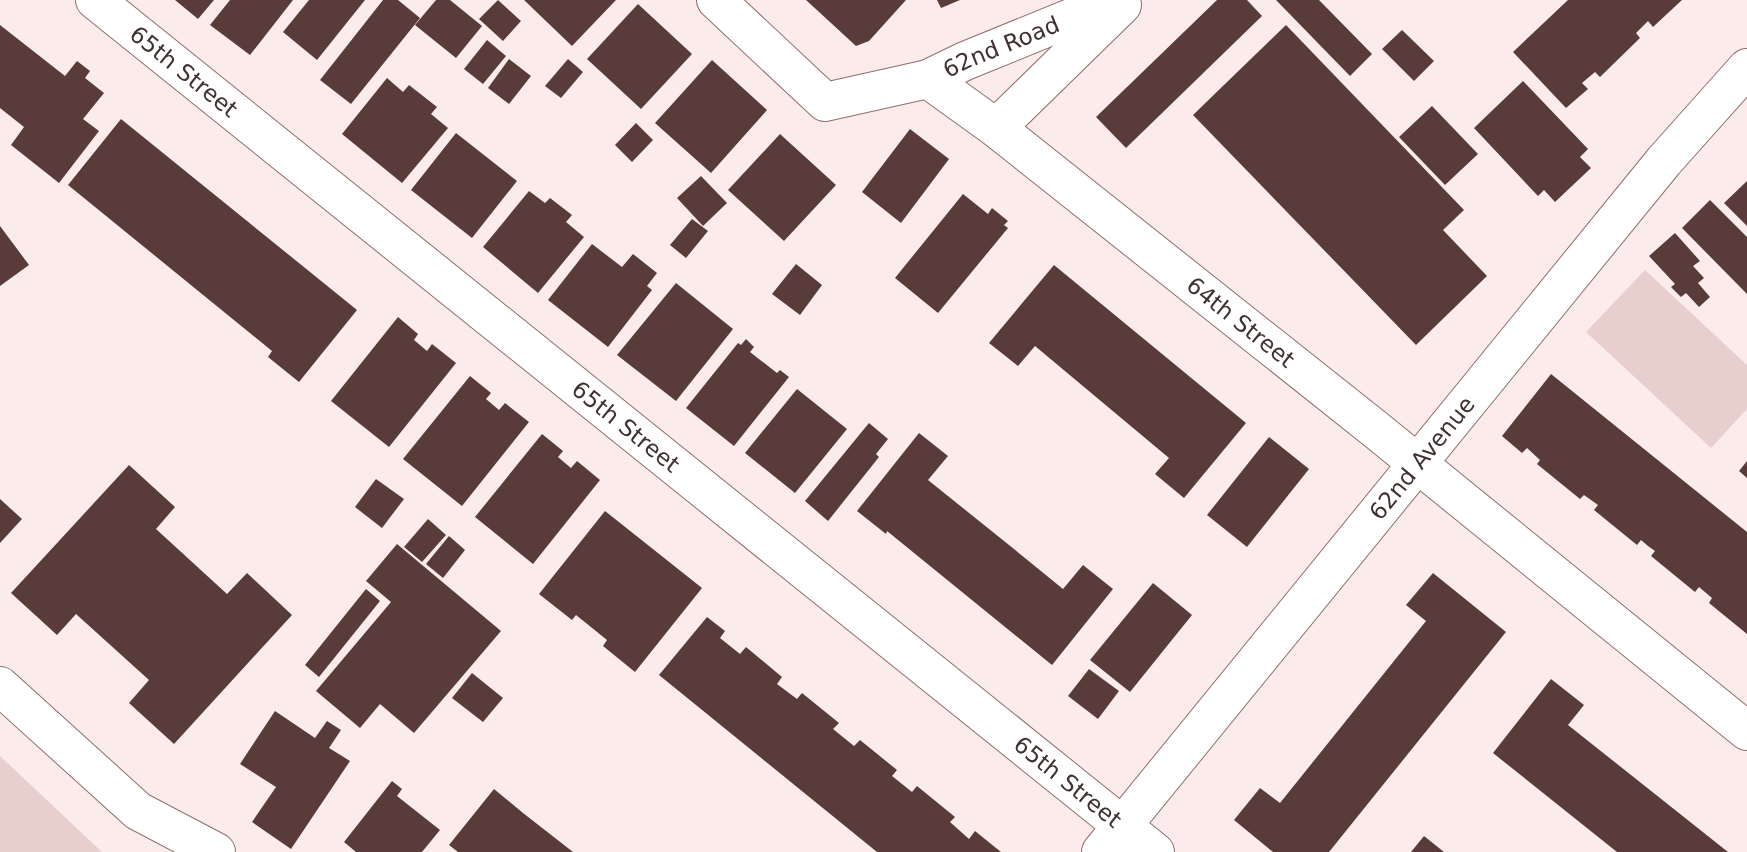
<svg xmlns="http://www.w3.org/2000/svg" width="1747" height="852" font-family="'DejaVu Sans',sans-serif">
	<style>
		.green { fill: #e8cecc }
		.building { fill: #593b39 }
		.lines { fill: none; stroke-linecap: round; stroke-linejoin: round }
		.minor-casing { stroke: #8f6e6b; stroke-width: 40 }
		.minor { stroke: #fff; stroke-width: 38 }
		.labels { text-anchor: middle; stroke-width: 7; stroke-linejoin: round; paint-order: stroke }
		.street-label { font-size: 23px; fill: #3f3130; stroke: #fdfdfd }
	</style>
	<rect width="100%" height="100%" fill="#fbeceb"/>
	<path class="green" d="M1645 270 1747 365V409L1711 448 1586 332Z
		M0 756 102 852H0Z"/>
	<path class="building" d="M175 0H214L198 19Z
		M230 0H293L250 55 210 25Z
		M309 0H365L317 60 283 32Z
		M383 0H398L420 18 351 104 320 80Z
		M436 0H450L482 26 456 58 415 25Z
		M498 0 521 21 503 41 479 19Z
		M524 0H616L572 46Z
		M806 0H906L869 41 856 46Z
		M937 0H960L941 8Z
		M1217 0H1247L1262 16 1126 148 1096 117Z
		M1276 0H1319L1372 54 1350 76Z
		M1568 0H1682L1653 27 1648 21 1636 33 1640 38 1600 77 1595 72 1582 83 1588 89 1566 108 1513 52Z
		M638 4 692 54 641 109 587 59Z
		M0 25 65 76 77 61 90 71 85 78 104 93 83 119 99 131 59 183 11 145 24 127 0 108Z
		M1286 25 1464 210 1443 230 1487 276 1416 345 1193 115Z
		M1402 30 1434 61 1414 81 1382 49Z
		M487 40 506 56 483 84 464 69Z
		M509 59 531 76 509 104 488 88Z
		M568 59 583 72 561 98 545 86Z
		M712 60 767 110 711 173 655 123Z
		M387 78 403 92 409 85 437 107 431 114 448 128 402 183 342 134Z
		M1523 81 1588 149 1580 157 1591 168 1555 202 1544 190 1538 196 1474 128Z
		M1432 106 1478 154 1445 185 1399 137Z
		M121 119 357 310 299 382 268 357 272 351 68 185Z
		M636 123 653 140 632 162 615 145Z
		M910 129 949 159 901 223 862 192Z
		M456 133 517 181 472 238 411 190Z
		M780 134 836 185 784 241 728 190Z
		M701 176 727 203 703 226 677 198Z
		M1747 181V226L1724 203Z
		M529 191 545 203 550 198 572 215 566 222 584 237 538 293 483 247Z
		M963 194 988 214 992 208 1008 221 1004 225 1008 228 938 313 895 278Z
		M1710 200 1747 237V294L1682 228Z
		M692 219 708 231 686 258 670 245Z
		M0 226 29 265 0 286Z
		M1675 233 1700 261 1693 266 1704 278 1698 283 1710 297 1699 307 1686 293 1681 297 1671 287 1675 284 1649 256Z
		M592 244 622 267 633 254 657 273 647 286 652 290 608 347 548 300Z
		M796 264 822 285 800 315 772 294Z
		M1054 265 1246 423 1184 498 1155 474 1169 458 1035 346 1018 366 989 343Z
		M676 283 733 329 676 401 617 355Z
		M398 317 418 334 414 340 427 351 432 344 456 363 389 447 331 401Z
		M746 339 754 347 750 352 777 373 780 370 789 377 734 446 686 408 738 343 741 345Z
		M1551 374 1747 532V634L1709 603 1712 598 1699 587 1695 592 1651 556 1655 551 1648 546 1641 540 1637 545 1594 510 1598 505 1584 495 1580 499 1537 464 1540 460 1527 448 1522 453 1502 436Z
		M470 376 491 393 486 399 499 410 505 403 529 422 462 506 403 459Z
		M797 389 847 429 795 493 745 453Z
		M869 423 888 439 876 454 879 457 828 521 805 501Z
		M919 433 948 456 928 480 1009 545 1063 589 1083 565 1113 589 1052 665 887 531 886 534 857 511Z
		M542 434 563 451 558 457 565 463 571 468 577 461 600 480 533 564 475 517Z
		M1269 437 1309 469 1247 547 1207 515Z
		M1747 461V478L1739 471Z
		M129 465 175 507 156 529 227 594 247 573 292 615 174 744 129 703 149 680 76 614 57 635 11 593Z
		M376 479 404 499 382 528 355 507Z
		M0 499 22 519 0 543Z
		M605 511 702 588 635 672 603 646 607 640 576 615 572 620 539 594Z
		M428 519 446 535 422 562 404 547Z
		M449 536 465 550 443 578 426 564Z
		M397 544 501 631 414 733 380 704 360 728 316 691 391 602 366 581Z
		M1433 573 1506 632 1329 852H1273L1234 820 1260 788 1280 803 1406 646 1426 621 1406 605Z
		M1153 583 1192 615 1130 692 1090 660Z
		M366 589 380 601 319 677 305 665Z
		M707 617 725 631 720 638 740 654 746 647 782 677 777 684 797 699 802 693 839 723 833 729 854 746 860 740 897 770 892 776 912 792 917 786 955 817 950 822 969 839 975 831 1001 852H877L659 675Z
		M1089 669 1119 691 1098 719 1068 696Z
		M472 673 503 698 483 722 452 698Z
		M1551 679 1584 705 1568 725 1728 852H1617L1493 753Z
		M275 711 315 738 327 721 341 730 329 748 350 761 291 849 252 822 276 787 240 764Z
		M392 781 402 789 397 796 440 830 422 852H356L344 842Z
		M494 789 523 813 573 852H458L449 845Z
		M1424 836 1444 852H1411Z"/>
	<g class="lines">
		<defs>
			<g id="minor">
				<path id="s1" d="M95 0 1155 852"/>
				<path id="s2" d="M716 0 825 102 928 79 996 128 1375 429 1747 731"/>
				<path id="s3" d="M928 79 965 61 1115 0"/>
				<path d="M996 128 1122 5"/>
				<path d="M0 686 138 811 216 852"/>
				<path id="s4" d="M1101 852 1664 161 1747 68"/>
			</g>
		</defs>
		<use href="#minor" class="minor-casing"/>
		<use href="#minor" class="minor"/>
	</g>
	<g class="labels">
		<g class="street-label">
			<text dy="8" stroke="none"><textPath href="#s3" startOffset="80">62nd Road</textPath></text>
			<text dy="8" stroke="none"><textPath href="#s1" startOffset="114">65th Street</textPath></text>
			<text dy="8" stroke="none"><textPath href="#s2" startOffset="651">64th Street</textPath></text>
			<text dy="8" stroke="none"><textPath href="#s1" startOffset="681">65th Street</textPath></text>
			<text dy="8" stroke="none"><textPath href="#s4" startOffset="508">62nd Avenue</textPath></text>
			<text dy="8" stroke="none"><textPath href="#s1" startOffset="1248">65th Street</textPath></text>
		</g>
	</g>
</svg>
